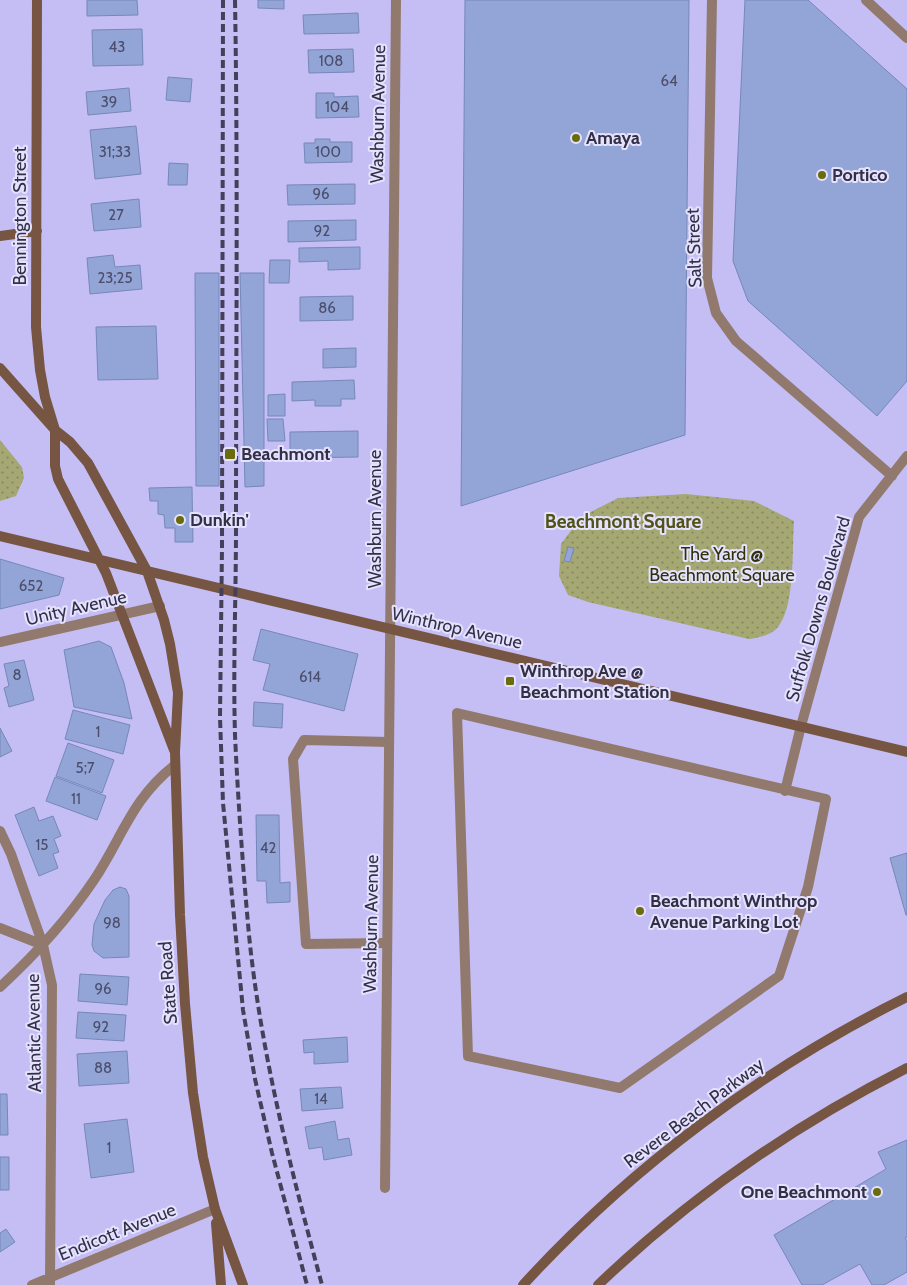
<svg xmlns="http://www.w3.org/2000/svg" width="907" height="1285" font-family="Cabin,sans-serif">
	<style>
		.park { fill: url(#park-dots) }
		.building { fill: #93a4d7; stroke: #7787b9 }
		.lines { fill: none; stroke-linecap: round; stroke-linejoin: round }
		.lane { stroke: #917a6d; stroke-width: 10 }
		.street { stroke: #917a6d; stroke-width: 10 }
		.secondary { stroke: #775543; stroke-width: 10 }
		.rail { stroke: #44405a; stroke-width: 4; stroke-dasharray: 8 4; stroke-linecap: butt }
		.poi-dot { fill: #6a6b0a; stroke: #e5e2ff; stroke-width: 2 }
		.labels { text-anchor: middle; stroke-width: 4; stroke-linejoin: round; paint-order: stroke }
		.number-label { font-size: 15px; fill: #4b4d6a }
		.street-label { font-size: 18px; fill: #333046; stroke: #e5e2ff }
		.poi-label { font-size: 18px; font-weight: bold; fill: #333046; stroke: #e5e2ff; text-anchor: start }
		.park-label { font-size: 18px; fill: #30300d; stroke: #e5e2ff }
		.neighbourhood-label { font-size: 19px; font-weight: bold; fill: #515217; stroke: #e5e2ff }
	</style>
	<defs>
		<pattern id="park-dots" width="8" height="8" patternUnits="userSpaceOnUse" patternTransform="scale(1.25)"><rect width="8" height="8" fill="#a5a872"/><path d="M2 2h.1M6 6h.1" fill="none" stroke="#87895f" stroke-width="1.8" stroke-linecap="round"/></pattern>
	</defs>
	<rect width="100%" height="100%" fill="#c5bef5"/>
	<path class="park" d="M0 440 22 467 24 478 16 496 0 501Z
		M686 494 754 501 794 521C792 548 795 602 780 624 774 635 760 637 749 639L588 602 568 595 559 576 561 544 581 517 618 498Z"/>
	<path class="building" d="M87 0H137L138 15 87 16Z
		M258 0H284V9L258 8Z
		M465 0H689L685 435 461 506Z
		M745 0H808L907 89V381L877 416 748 301 733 261Z
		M358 13 359 33 304 34 303 15Z
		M142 29 143 65 93 66 92 30Z
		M353 49 354 72 309 73 308 50Z
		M168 77 192 79 190 102 166 100Z
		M129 88 131 111 88 115 86 92Z
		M316 93H334V97L358 96 359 117 316 118Z
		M136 126 141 174 95 179 90 130Z
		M315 139H330V142H352V162L305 163 304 143H315Z
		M169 163 188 164 187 185H168Z
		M355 184V204L288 205 287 185Z
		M139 199 141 227 94 231 91 204Z
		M356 220V240L288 242V221Z
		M360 247V269L328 270V261L299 262V248Z
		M113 255 115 267 140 265 142 289 90 294 87 258Z
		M270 260H290L289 283H269Z
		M195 273H219V486H196Z
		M240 273H264V486L245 487Z
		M353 296V320L300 321V297Z
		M156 326 158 379 98 380 96 327Z
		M356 348V367L323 368V349Z
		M354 380 355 399H341V406H315V400L292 401V382Z
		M285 394V416H268V395Z
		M267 419H283L285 441H268Z
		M358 431V457L290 458V432Z
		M192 487 193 542H175V528H165L164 515 158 514V501H150L149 488Z
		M568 547 574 548 570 562 564 561Z
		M0 559 64 578 59 595 0 609Z
		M261 629 358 654 344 711 263 690 270 664 253 660Z
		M99 641 111 647 124 683 132 719 74 707 64 650Z
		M24 660 34 700 9 707 4 688 9 686 4 664Z
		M254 702 283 704 282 728 253 726Z
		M73 710 130 725 123 754 65 739Z
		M0 728 12 751 0 757Z
		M68 743 114 760 102 793 56 776Z
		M55 777 106 796 97 820 46 801Z
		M34 807 39 821 53 816 61 836 54 839 59 852 53 854 58 868 39 876 15 815Z
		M256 815H279L280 883 290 882V902L267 903 266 881H257Z
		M907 853V915H906L890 858Z
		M120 887 126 889 129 896V957L103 958 94 951 92 945 94 924 105 900 113 890Z
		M80 974 129 977 127 1005 78 1001Z
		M78 1012 126 1015 124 1041 76 1038Z
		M347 1037 348 1062 314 1064V1052L304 1053 303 1040Z
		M127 1051 129 1083 79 1086 77 1054Z
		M341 1087 343 1108 302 1111 300 1089Z
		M0 1094H7L8 1135H0Z
		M127 1119 134 1172 91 1178 84 1124Z
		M335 1121 338 1140 349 1138 352 1155 324 1160 322 1147 309 1149 305 1127Z
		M907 1140V1237L905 1238 907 1241V1272L884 1285H872L860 1264 822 1285H802L774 1235 886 1169 878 1152Z
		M0 1157H9V1190H0Z
		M6 1229 15 1242 0 1252V1233Z"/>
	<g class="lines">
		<path class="lane" d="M457 713 826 799 808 887 779 976 620 1088 468 1056Z
			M785 791 801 726
			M387 943 306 944 293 759 304 740 389 742"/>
		<path class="street" d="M712 0 707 278 716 313 736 341 892 476
			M866 0 907 38
			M0 642 160 606
			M801 726 859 517 907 456
			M0 831 11 854 43 945 52 985 50 1285
			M0 928 43 945
			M0 987C36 954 67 920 94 880 122 838 132 798 175 765
			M385 1188 396 0
			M32 1285 215 1209"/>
		<path class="secondary" d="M37 0 36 327 40 370 45 397 55 430V466L58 479 106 573 174 750
			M0 236 37 231
			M0 368 55 430 70 442 88 463 147 571 164 620 170 644 178 693 175 752 180 915 185 1004 193 1093 203 1157 215 1209 243 1285
			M0 536 907 752
			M216 1223 221 1285
			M523 1285C630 1168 765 1067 907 997
			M598 1285C689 1198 795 1125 907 1068"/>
		<path class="rail" d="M223 0 222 547 220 717 223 803 243 1010 255 1079 272 1153 307 1285
			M235 0C238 175 236 351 236 527 236 596 233 665 235 735 238 801 243 869 249 935 261 1054 291 1170 322 1285"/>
	</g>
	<g class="poi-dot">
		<circle cx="576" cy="138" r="5"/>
		<circle cx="822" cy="175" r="5"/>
		<rect x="224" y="448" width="12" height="12" rx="2.5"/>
		<circle cx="180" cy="520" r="5"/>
		<rect x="505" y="676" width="10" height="10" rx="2.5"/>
		<circle cx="640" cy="911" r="5"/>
		<circle cx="877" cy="1192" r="5"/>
	</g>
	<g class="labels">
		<g class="number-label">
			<text x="117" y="52">43</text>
			<text x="331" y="66">108</text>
			<text x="669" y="86">64</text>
			<text x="109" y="107">39</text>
			<text x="337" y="112">104</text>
			<text x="115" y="157">31;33</text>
			<text x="328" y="157">100</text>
			<text x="321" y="199">96</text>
			<text x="116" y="220">27</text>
			<text x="322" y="236">92</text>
			<text x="115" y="283">23;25</text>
			<text x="327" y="313">86</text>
			<text x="31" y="591">652</text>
			<text x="17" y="680">8</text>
			<text x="310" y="682">614</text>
			<text x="98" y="737">1</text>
			<text x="85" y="773">5;7</text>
			<text x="76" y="804">11</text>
			<text x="42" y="850">15</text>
			<text x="268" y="853">42</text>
			<text x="112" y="928">98</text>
			<text x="103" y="994">96</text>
			<text x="101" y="1032">92</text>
			<text x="103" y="1073">88</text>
			<text x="321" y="1104">14</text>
			<text x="109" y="1153">1</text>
		</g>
		<g class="street-label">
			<text transform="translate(378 114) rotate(-89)" y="6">Washburn Avenue</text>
			<text transform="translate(20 216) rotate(-90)" y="6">Bennington Street</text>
			<text transform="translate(694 248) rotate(-92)" y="6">Salt Street</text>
			<text transform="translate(375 519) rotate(-90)" y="6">Washburn Avenue</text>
			<text transform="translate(76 608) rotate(-13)" y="6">Unity Avenue</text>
			<text transform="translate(818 609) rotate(-74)" y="6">Suffolk Downs Boulevard</text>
			<text transform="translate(457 628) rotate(13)" y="6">Winthrop Avenue</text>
			<text transform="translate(371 924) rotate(-89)" y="6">Washburn Avenue</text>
			<text transform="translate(168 983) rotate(-94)" y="6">State Road</text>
			<text transform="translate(34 1033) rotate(-91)" y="6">Atlantic Avenue</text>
			<text transform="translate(694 1113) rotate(-37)" y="6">Revere Beach Parkway</text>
			<text transform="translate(117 1232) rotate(-22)" y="6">Endicott Avenue</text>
		</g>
		<g class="poi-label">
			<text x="586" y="144">Amaya</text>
			<text x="832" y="181">Portico</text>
			<text x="241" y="460">Beachmont</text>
			<text x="190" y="526">Dunkin'</text>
			<text x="520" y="677">Winthrop Ave @<tspan x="520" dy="21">Beachmont Station</tspan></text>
			<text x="650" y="907">Beachmont Winthrop<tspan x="650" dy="21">Avenue Parking Lot</tspan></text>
			<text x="867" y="1198" text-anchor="end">One Beachmont</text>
		</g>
		<g class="park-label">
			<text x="722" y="560">The Yard @<tspan x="722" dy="21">Beachmont Square</tspan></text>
		</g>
		<g class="neighbourhood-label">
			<text x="623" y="528">Beachmont Square</text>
		</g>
	</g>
</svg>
